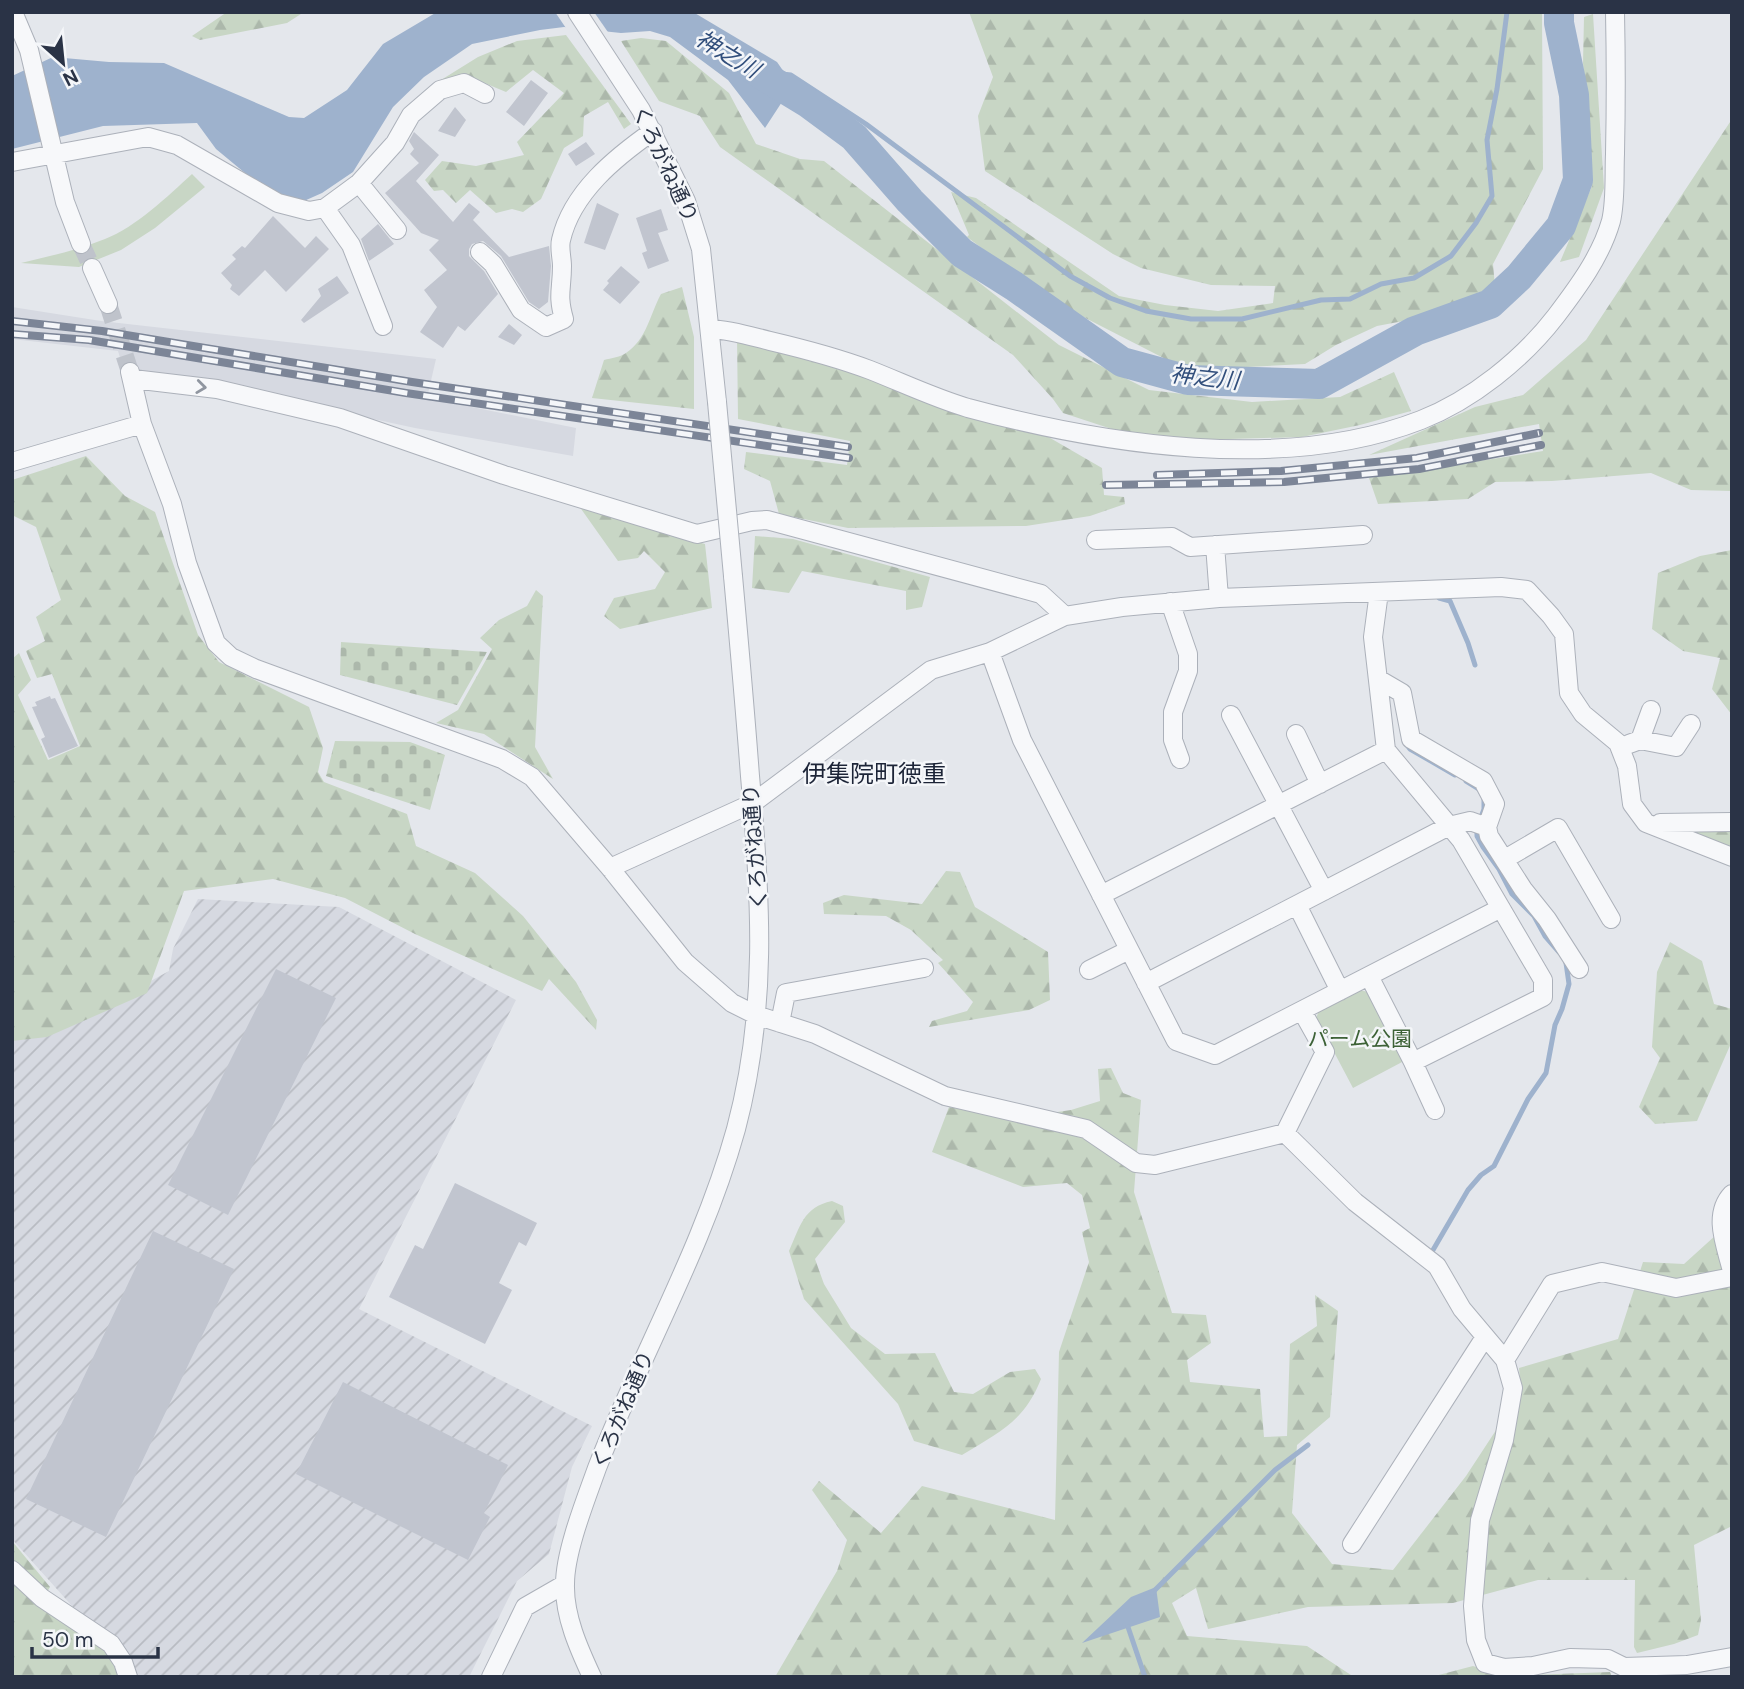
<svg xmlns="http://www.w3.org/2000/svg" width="1744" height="1689" font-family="'DM Sans','Noto Sans JP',sans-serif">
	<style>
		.built { fill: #d6d9e1 }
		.industrial { fill: url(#industrial-furrows) }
		.green { fill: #c8d6c5 }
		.forest { fill: url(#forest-firs) }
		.cemetery { fill: url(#cemetery-stones) }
		.water { fill: #9eb2cd }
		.pier { fill: #e4e7ec }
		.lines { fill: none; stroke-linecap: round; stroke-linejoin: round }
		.stream { stroke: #9eb2cd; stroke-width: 5 }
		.river { stroke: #9eb2cd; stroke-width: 30 }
		.building { fill: #c1c5cf }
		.minor-tunnel { stroke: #bfc3cb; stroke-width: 18; stroke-dasharray: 18 9; stroke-linecap: butt }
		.minor-casing { stroke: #acb1ba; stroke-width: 20 }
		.minor { stroke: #f7f8fa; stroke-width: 18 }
		.rail-casing { stroke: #7c8597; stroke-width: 8 }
		.rail { stroke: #f4f6f9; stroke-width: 5; stroke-dasharray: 16; stroke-linecap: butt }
		.minor-bridge-casing { stroke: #acb1ba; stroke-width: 20; stroke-linecap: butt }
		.minor-bridge { stroke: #f7f8fa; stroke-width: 18 }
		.oneway { stroke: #9096a0 }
		.labels { text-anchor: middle; stroke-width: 5; stroke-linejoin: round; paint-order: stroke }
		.street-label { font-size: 21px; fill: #2a3346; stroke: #f4f6f9 }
		.park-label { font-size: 21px; fill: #3d6237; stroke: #f4f6f9 }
		.water-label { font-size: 23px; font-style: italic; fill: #324f7c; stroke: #f4f6f9 }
		.quarter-label { font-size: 24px; fill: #1c2437; stroke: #f4f6f9 }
	</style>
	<defs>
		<pattern id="industrial-furrows" width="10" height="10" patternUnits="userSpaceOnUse" patternTransform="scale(1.75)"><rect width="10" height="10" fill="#d6d9e1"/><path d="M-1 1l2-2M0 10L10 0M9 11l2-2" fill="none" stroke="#b8bbc2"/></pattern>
		<pattern id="forest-firs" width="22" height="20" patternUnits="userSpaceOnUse" patternTransform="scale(1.75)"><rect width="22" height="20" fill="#c8d6c5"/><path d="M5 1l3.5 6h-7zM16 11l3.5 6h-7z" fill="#acb8ab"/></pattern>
		<pattern id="cemetery-stones" width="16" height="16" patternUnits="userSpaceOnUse" patternTransform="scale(1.75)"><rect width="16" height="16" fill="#c8d6c5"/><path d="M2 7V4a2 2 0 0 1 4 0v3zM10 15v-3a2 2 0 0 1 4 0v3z" fill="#acb8ab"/></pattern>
	</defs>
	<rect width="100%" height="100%" fill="#e4e7ec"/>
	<path class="built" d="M12 307 101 321 436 359 427 398 576 428 573 456 415 428 216 385 124 371 118 351 12 339Z"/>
	<path class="industrial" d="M198 899 339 907 516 1000 359 1309 592 1426 572 1467 549 1554 517 1581 469 1677H134L123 1645 81 1616 12 1539V1031L112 1002 169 971 173 949Z"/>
	<path class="green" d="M192 174 205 187 155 228 121 250 79 267 21 263C50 256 78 250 105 239 136 227 168 196 192 174Z
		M1360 990 1368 992 1404 1061 1353 1088 1316 1018 1319 1011Z"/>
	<path class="forest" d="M227 12H304L287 23 200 40 192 36Z
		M969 12H1542L1543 169 1493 264 1495 287 1414 319 1377 326 1336 345 1305 364 1187 370 1052 301 967 237 969 235 951 192 976 198 1119 296 1165 305 1218 311 1273 303 1275 286 1211 285 1141 268 1113 254 985 171 978 116 993 77Z
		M1593 14 1604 188 1579 257 1560 262 1592 186 1583 63 1584 17Z
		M566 35 631 124 624 129 608 102 584 116 583 136 564 148 541 199 523 212 512 209 496 213 470 190 456 203 443 190 434 191 425 180 442 161 476 166 524 155 517 142 564 93 533 70 506 92 470 77 441 80 478 57 517 41Z
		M641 38 666 41 729 93 756 144 800 159 824 161 1059 345 1149 390 1252 402 1340 397 1394 372 1411 411 1360 425 1302 437 1195 440 1133 436 1063 413 1053 399 1013 355 720 147 700 116 659 101 621 41Z
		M1732 119V491L1691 490 1651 473 1552 481 1495 482 1468 499 1378 504 1369 478 1543 451 1539 424 1369 455 1475 407 1523 395 1586 340Z
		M682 287 694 337V409L592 398 604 360C611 358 621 357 626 353 647 339 650 314 661 294Z
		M737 337 812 357 951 407 1045 435 1102 468 1104 495 1124 497 1125 504 1090 516 1026 526 848 528 779 514 770 481 744 469 746 452 847 465 850 441 738 419Z
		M86 456 125 496 155 512 198 635 219 662 309 707 323 748 318 772 324 782 407 814 416 846 475 873 523 916 576 982 597 1020 596 1030 549 979 542 991 415 934 345 898 273 879 184 891 147 993 47 1037 12 1041V659L19 653 31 680 18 695 48 760 80 746 52 674 37 678 26 651 45 641 36 617 61 600 36 527 12 515V480Z
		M579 506 705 544 712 608 620 629 604 616 614 598 655 589 665 572 644 551 638 558 618 561Z
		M755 536 793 539 930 577 922 607 906 610V591L802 571 789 593 752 588Z
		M1732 550V715L1712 689 1720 658 1683 651 1652 629 1658 573 1700 556Z
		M536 590 543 596 535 747 553 779 484 734 436 723 458 710 492 649 480 638 499 620 527 606Z
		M1732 818V849L1692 836 1695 828Z
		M946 871 960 872 975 907 1048 952 1050 1000 1029 1010 929 1027 932 1021 967 1011 973 1002 938 963 943 960 911 930 886 916 824 914 823 903 844 895 922 904Z
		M1670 942 1702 961 1714 1004 1732 1009V1041L1697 1121 1655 1124 1639 1107 1660 1058 1652 1047 1657 972Z
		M1111 1068 1123 1093 1141 1100 1134 1192 1172 1313 1206 1315 1211 1343 1187 1360 1190 1382 1260 1389 1264 1437 1287 1436 1290 1344 1317 1326 1315 1295 1338 1311 1330 1417 1297 1445 1292 1513 1332 1564 1393 1570 1466 1476 1521 1392 1519 1368 1618 1339 1643 1262 1684 1264 1716 1235 1724 1283H1732V1526L1694 1545 1701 1620 1698 1635 1674 1644 1637 1653 1634 1647 1635 1580H1538L1453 1603 1308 1607 1208 1629 1196 1588 1172 1603 1187 1636 1307 1646 1354 1677H775L837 1571 847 1540 812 1490 819 1481 881 1533 922 1486 1055 1520 1059 1352 1089 1262 1082 1232 1090 1228 1082 1195 1067 1183 1023 1187 932 1152 949 1107 1010 1119 1071 1110 1100 1101 1098 1069Z
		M832 1201 843 1206 845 1222 815 1259 824 1284 851 1328 885 1354 935 1353 954 1392 973 1394 1010 1372 1035 1369 1041 1379C1024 1422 999 1432 962 1455L914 1441 898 1404 804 1299 789 1251C800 1227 803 1207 832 1201Z
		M12 1541 50 1587 46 1594 12 1561Z
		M12 1582 102 1645 116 1666 120 1677H12Z
		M1473 1666 1504 1676 1610 1672 1612 1677H1431Z"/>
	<path class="cemetery" d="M341 642 487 652 457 705 340 675Z
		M335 741 410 742 445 755 430 810 326 776Z"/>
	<path class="water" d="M437 12H693L777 62 793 85 765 128 728 80 670 37 650 31 621 33 564 27 540 30 472 44 424 77 393 107 353 172 322 193 295 205 251 178 216 149 197 123 103 126 12 149V76L53 57 109 62 164 63 289 117 304 118 347 90 383 44Z
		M1156 1587 1160 1617 1082 1643 1131 1597Z"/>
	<path class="pier" d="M555 12H594L610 35 568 31Z"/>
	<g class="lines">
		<path class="stream" d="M782 74 791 75 866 124 1070 276 1110 298 1146 311 1191 319H1242L1321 300 1350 299 1381 284 1414 278 1451 256 1476 223 1492 196 1487 140 1497 89 1507 12
			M1439 598 1450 601 1468 643 1475 665
			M1407 745 1410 749 1455 775
			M1466 781 1479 789 1484 798V809L1477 828V836L1483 847 1499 869 1512 894 1534 916 1545 936 1559 952
			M1433 1250 1468 1190 1481 1175 1494 1166 1528 1099 1546 1073 1555 1025 1562 1009 1569 984 1566 963
			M1152 1593 1275 1470 1308 1445
			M1128 1627 1145 1677"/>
		<path class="river" d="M754 70 808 103 854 137 910 201 962 253 1014 286 1122 362 1188 380 1319 384 1415 331 1490 304 1519 277 1561 226 1578 180 1574 95 1559 23V12"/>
	</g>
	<path class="building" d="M531 80 548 93 524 126 506 112Z
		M455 107 466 120 455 137 438 131Z
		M414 132 439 155 416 181 453 222 469 203 480 212 473 220 509 257 549 246 551 266 548 302 539 309 529 302 501 256 483 241 472 244 469 249V256L484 271 498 294 465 331 458 326 443 348 420 332 437 307 424 290 447 270 429 250 439 240 421 233 385 193 419 163 410 154 414 149 409 141Z
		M586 142 595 154 576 166 568 154Z
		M597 203 619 214 605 250 584 243Z
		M661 209 668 230 658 233 669 261 648 269 642 253 647 251 636 218Z
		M273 216 305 248 316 236 329 249 286 292 265 270 239 296 230 289 232 285 221 273 236 259 232 255 242 246 245 248Z
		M378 224 394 244 369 261 361 239Z
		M621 266 640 282 620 304 603 290 609 283 607 281Z
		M337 276 349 293 304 323 301 320 321 296 318 289Z
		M509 324 522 335 514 345 498 337Z
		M50 696 51 699 55 698 78 746 49 758 41 739 45 737 32 707 37 706 35 702Z
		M276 969 336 998 228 1215 168 1185Z
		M455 1183 537 1223 526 1246 519 1242 499 1283 512 1290 485 1344 389 1297 415 1245 423 1249Z
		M153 1231 234 1269 106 1537 26 1499Z
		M343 1382 508 1465 484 1513 490 1517 468 1560 296 1474Z"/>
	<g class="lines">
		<path class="minor-tunnel" d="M81 244 92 268
			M108 304 130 372"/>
		<defs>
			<path id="minor" d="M13 12 29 50 65 202 81 244
				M577 12 641 110 686 201 701 249 717 402
				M12 162 148 137 177 145 278 203 309 211 325 208 359 183 395 143 411 115 440 90 464 83 485 94
				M359 183 397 230
				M325 208 351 245 383 326
				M480 252 493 264 521 310 546 327 564 319C557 294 562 290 562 266 562 258 559 248 561 240 572 192 616 157 653 131
				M92 268 108 304
				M710 329C731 330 750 336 770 341 804 349 838 358 870 370 903 383 934 398 968 408 1105 445 1285 473 1421 420 1472 400 1523 359 1556 316 1578 287 1601 256 1611 221 1616 200 1614 175 1615 154 1616 106 1616 59 1615 12
				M130 372 142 424 172 504 187 563 216 643 231 657 256 669 502 759 532 777 610 868 685 962 732 1003 756 1015 815 1034 945 1096 1086 1129 1136 1163 1155 1165 1285 1133 1355 1202 1437 1266 1462 1309 1505 1360 1513 1388 1504 1440 1480 1520 1473 1606 1476 1640 1485 1663 1504 1668 1533 1666 1570 1658 1608 1659 1624 1667 1687 1665 1732 1657
				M133 379 217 389 340 418 504 475 697 534 752 521 767 520 1041 594 1065 616
				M12 462 142 424
				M1096 540 1172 537 1190 547 1363 535
				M1215 545 1219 598
				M1170 602 1188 654V671L1173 712V740L1180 759
				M990 652 1022 740 1176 1041 1215 1055 1501 908
				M1378 679 1402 693 1411 739 1483 781 1495 804 1487 827 1489 836 1523 889 1547 919 1579 969
				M1231 715 1324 891
				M1296 734 1320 784
				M1640 740 1676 747 1691 724
				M1629 744 1640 740 1651 710
				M1660 823 1732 822
				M1505 859 1558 828 1611 919
				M610 868 753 803 931 670 990 652 1065 616 1122 607 1219 598 1501 587 1527 590 1551 616 1564 634 1569 693 1583 714 1618 743 1627 766 1632 804 1646 823 1732 857
				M1101 895 1386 750
				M1297 905 1340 991
				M1089 970 1129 950
				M1369 976 1413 1062 1543 997V980L1461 840 1386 750 1373 637 1379 592
				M1146 983 1449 826 1470 821 1487 827
				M780 1023 786 993 924 968
				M1413 1062 1435 1110
				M1285 1133 1325 1052 1302 1011
				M1732 1194C1712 1215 1726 1246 1732 1271
				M1505 1360 1552 1284 1602 1272 1676 1288 1732 1277
				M1352 1544 1485 1337
				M12 1570 42 1598 111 1644 123 1662 128 1677
				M491 1677 525 1607 565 1584
				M592 1677C579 1649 564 1616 565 1584 565 1551 586 1499 597 1468 641 1354 703 1248 736 1129 768 1009 761 898 750 776 745 709 739 642 733 576"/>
		</defs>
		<use href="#minor" class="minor-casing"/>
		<use href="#minor" class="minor"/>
		<defs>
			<path id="rail" d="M12 321 102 331 412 382 848 447
				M12 334 89 340 406 393 849 458
				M1157 475 1281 471 1417 458 1539 433
				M1106 485 1284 482 1419 469 1541 445"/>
		</defs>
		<use href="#rail" class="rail-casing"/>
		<use href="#rail" class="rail"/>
		<defs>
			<path id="minor-bridge" d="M717 402 733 576"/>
		</defs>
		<use href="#minor-bridge" class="minor-bridge-casing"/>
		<use href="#minor-bridge" class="minor-bridge"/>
	</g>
	<defs><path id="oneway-chevron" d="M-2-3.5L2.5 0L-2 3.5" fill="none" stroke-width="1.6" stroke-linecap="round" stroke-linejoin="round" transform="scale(1.75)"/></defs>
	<use class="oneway" href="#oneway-chevron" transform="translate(201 387) rotate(7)"/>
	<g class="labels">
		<g class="street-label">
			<text transform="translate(665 164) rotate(65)" y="7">くろがね通り</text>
			<text transform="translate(755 847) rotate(-94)" y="7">くろがね通り</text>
			<text transform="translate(623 1410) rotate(-67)" y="7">くろがね通り</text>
		</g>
		<g class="park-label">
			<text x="1360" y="1046">パーム公園</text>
		</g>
		<g class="water-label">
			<text transform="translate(728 54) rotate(31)" y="8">神之川</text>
			<text transform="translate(1205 377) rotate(6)" y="8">神之川</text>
		</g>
		<g class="quarter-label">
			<text x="874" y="782">伊集院町徳重</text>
		</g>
	</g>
	<rect width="1744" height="1689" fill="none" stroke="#2a3346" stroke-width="28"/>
	<g transform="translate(63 63) rotate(153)" stroke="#f4f6f9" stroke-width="5" paint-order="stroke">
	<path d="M0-5L12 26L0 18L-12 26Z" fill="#2a3346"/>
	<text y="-10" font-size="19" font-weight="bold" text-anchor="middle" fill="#2a3346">N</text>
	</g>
	<path d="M32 1647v10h126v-10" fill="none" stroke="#2a3346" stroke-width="3.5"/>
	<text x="42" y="1647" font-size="21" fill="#2a3346" stroke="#f4f6f9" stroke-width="5" paint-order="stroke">50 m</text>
</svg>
